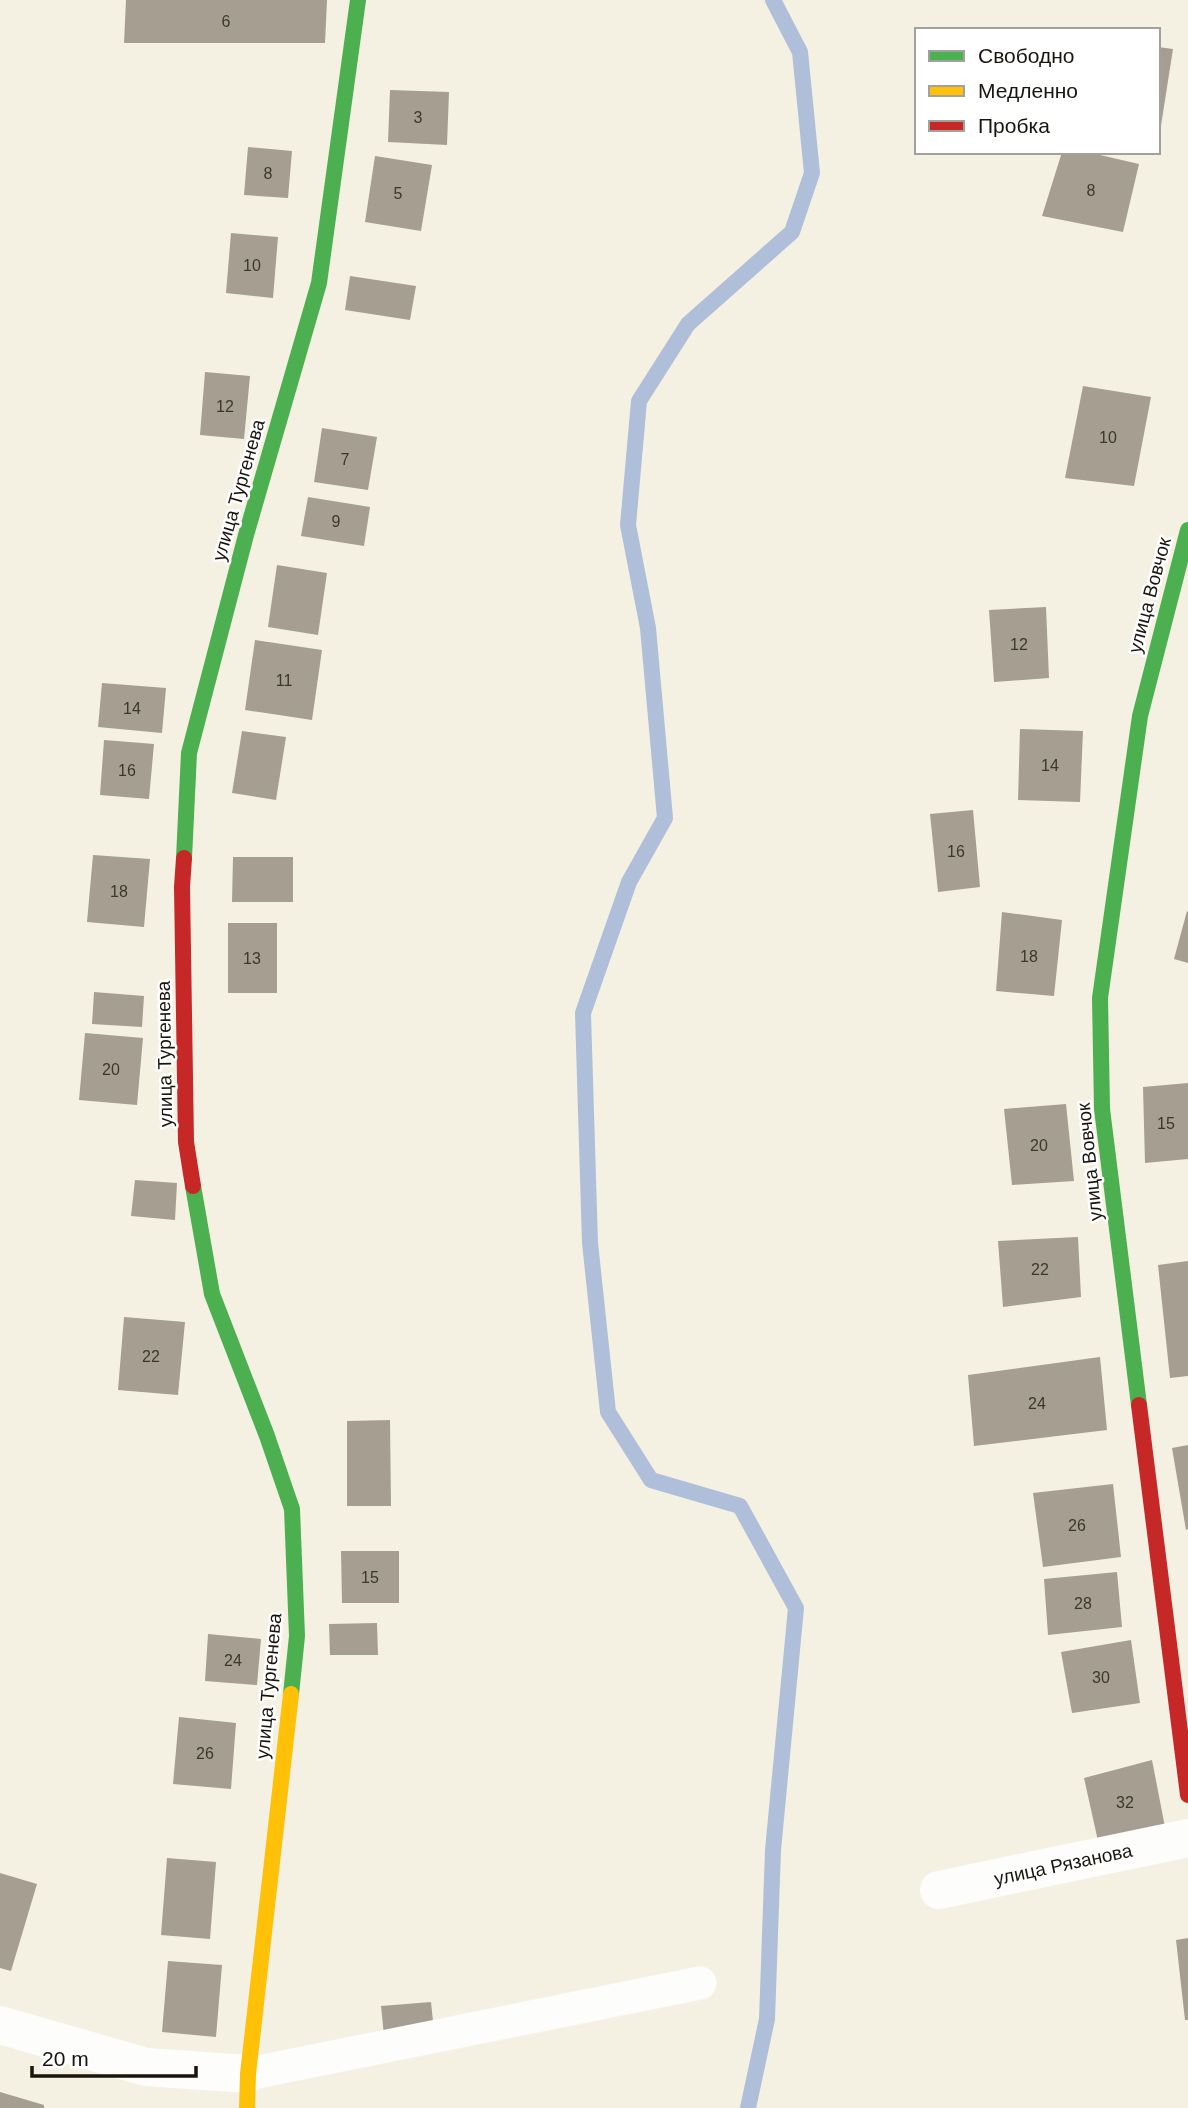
<svg xmlns="http://www.w3.org/2000/svg" width="1188" height="2108" font-family="Arial,sans-serif">
	<style>
		.lines { fill: none; stroke-linecap: round; stroke-linejoin: round }
		.stream { stroke: #afbfd9; stroke-width: 16 }
		.building { fill: #a69e90 }
		.lane { stroke: #fdfdfb; stroke-width: 33 }
		.street { stroke: #fdfdfb; stroke-width: 38 }
		.fast { stroke: #4caf50; stroke-width: 16 }
		.slow { stroke: #ffc107; stroke-width: 16 }
		.jam { stroke: #c62828; stroke-width: 16 }
		.labels { text-anchor: middle; stroke-width: 5; stroke-linejoin: round; paint-order: stroke }
		.number-label { font-size: 16px; fill: #3c372e }
		.street-label { font-size: 19px; fill: #18150d; stroke: #fff }
	</style>
	<rect width="100%" height="100%" fill="#f4f1e3"/>
	<g class="lines">
		<path class="stream" d="M748 2108 767 2019 773 1850 796 1608 740 1506 651 1480 608 1412 590 1243 583 1013 629 882 665 818 648 628 628 525 639 401 688 324 792 232 812 173 800 52 773 0"/>
	</g>
	<path class="building" d="M126 0H327L325 43H124Z
		M1158 47 1173 49 1160 132H1158Z
		M390 90 449 92 447 145 388 142Z
		M248 147 292 151 288 198 244 195Z
		M1062 152H1087L1139 164 1123 232 1042 216Z
		M375 156 432 165 421 231 365 222Z
		M231 233 278 237 273 298 226 293Z
		M350 276 416 286 410 320 345 310Z
		M205 372 250 376 244 439 200 435Z
		M1083 386 1151 397 1134 486 1065 478Z
		M322 428 377 437 368 490 314 482Z
		M308 497 370 507 364 546 301 536Z
		M277 565 327 573 318 635 268 627Z
		M1046 607 1049 678 994 682 989 610Z
		M255 640 322 650 312 720 245 710Z
		M102 683 166 688 162 733 98 727Z
		M1020 729 1083 731 1080 802 1018 800Z
		M242 731 286 737 276 800 232 793Z
		M104 740 154 744 149 799 100 795Z
		M973 810 980 887 938 892 930 814Z
		M93 855 150 859 144 927 87 922Z
		M233 857H293V902H232Z
		M1187 911 1188 912V963L1174 959Z
		M1002 912 1062 920 1054 996 996 991Z
		M228 923H277V993H228Z
		M94 992 144 996 142 1027 92 1024Z
		M85 1033 143 1038 137 1105 79 1100Z
		M1188 1083V1159L1145 1163 1143 1087Z
		M1066 1104 1074 1181 1012 1185 1004 1109Z
		M135 1180 177 1183 175 1220 131 1216Z
		M1078 1237 1081 1297 1003 1307 998 1241Z
		M1188 1261V1376L1170 1378 1158 1265Z
		M124 1317 185 1322 178 1395 118 1390Z
		M1100 1357 1107 1430 974 1446 968 1375Z
		M390 1420 391 1506H347V1421Z
		M1188 1445V1529L1186 1530 1172 1448Z
		M1113 1484 1121 1557 1043 1567 1033 1493Z
		M341 1551H399V1603H342Z
		M1117 1572 1122 1627 1048 1635 1044 1579Z
		M377 1623 378 1655H330L329 1624Z
		M208 1634 261 1639 257 1685 205 1681Z
		M1131 1640 1140 1703 1072 1713 1061 1652Z
		M179 1717 236 1723 231 1789 173 1784Z
		M1152 1760 1165 1827 1098 1841 1084 1778Z
		M167 1858 216 1862 210 1939 161 1935Z
		M0 1873 37 1884 11 1971 0 1968Z
		M1188 1938V2020H1185L1176 1940Z
		M168 1961 222 1965 216 2037 162 2032Z
		M431 2002 434 2031 384 2036 381 2006Z
		M0 2092 44 2105V2108H0Z"/>
	<g class="lines">
		<path class="lane" d="M248 2074 700 1983"/>
		<path class="street" d="M939 1890 1188 1838
			M0 2025 146 2067 248 2074"/>
		<path class="fast" d="M184 858 189 753 246 535 319 283 358 0
			M193 1186 212 1294 267 1436 292 1509 297 1636 291 1694
			M1139 1405 1102 1109 1100 998 1140 716 1188 530"/>
		<path class="slow" d="M247 2108 248 2074 291 1694"/>
		<path class="jam" d="M184 858 182 887 186 1142 193 1186
			M1139 1405 1188 1795"/>
	</g>
	<g class="labels">
		<g class="number-label">
			<text x="226" y="27">6</text>
			<text x="418" y="123">3</text>
			<text x="268" y="179">8</text>
			<text x="1091" y="196">8</text>
			<text x="398" y="199">5</text>
			<text x="252" y="271">10</text>
			<text x="225" y="412">12</text>
			<text x="1108" y="443">10</text>
			<text x="345" y="465">7</text>
			<text x="336" y="527">9</text>
			<text x="1019" y="650">12</text>
			<text x="284" y="686">11</text>
			<text x="132" y="714">14</text>
			<text x="1050" y="771">14</text>
			<text x="127" y="776">16</text>
			<text x="956" y="857">16</text>
			<text x="119" y="897">18</text>
			<text x="1029" y="962">18</text>
			<text x="252" y="964">13</text>
			<text x="111" y="1075">20</text>
			<text x="1166" y="1129">15</text>
			<text x="1039" y="1151">20</text>
			<text x="1040" y="1275">22</text>
			<text x="151" y="1362">22</text>
			<text x="1037" y="1409">24</text>
			<text x="1077" y="1531">26</text>
			<text x="370" y="1583">15</text>
			<text x="1083" y="1609">28</text>
			<text x="233" y="1666">24</text>
			<text x="1101" y="1683">30</text>
			<text x="205" y="1759">26</text>
			<text x="1125" y="1808">32</text>
		</g>
		<g class="street-label">
			<text transform="translate(238 490) rotate(-74)" y="7">улица Тургенева</text>
			<text transform="translate(1149 595) rotate(-75)" y="7">улица Вовчок</text>
			<text transform="translate(164 1054) rotate(-91)" y="7">улица Тургенева</text>
			<text transform="translate(1089 1162) rotate(-96)" y="7">улица Вовчок</text>
			<text transform="translate(268 1686) rotate(-85)" y="7">улица Тургенева</text>
			<text transform="translate(1063 1864) rotate(-12)" y="7">улица Рязанова</text>
		</g>
	</g>
	<rect x="915" y="28" width="245" height="126" fill="#ffffff" stroke="#a3a19e" stroke-width="2"/>
	<rect x="929" y="51" width="35" height="10" fill="#4caf50" stroke="#a3a19e" stroke-width="2"/>
	<text x="978" y="63" font-size="21" fill="#18150d">Свободно</text>
	<rect x="929" y="86" width="35" height="10" fill="#ffc107" stroke="#a3a19e" stroke-width="2"/>
	<text x="978" y="98" font-size="21" fill="#18150d">Медленно</text>
	<rect x="929" y="121" width="35" height="10" fill="#c62828" stroke="#a3a19e" stroke-width="2"/>
	<text x="978" y="133" font-size="21" fill="#18150d">Пробка</text>
	<path d="M32 2066v10h164v-10" fill="none" stroke="#18150d" stroke-width="3.5"/>
	<text x="42" y="2066" font-size="21" fill="#18150d" stroke="#ffffff" stroke-width="5" paint-order="stroke">20 m</text>
</svg>
